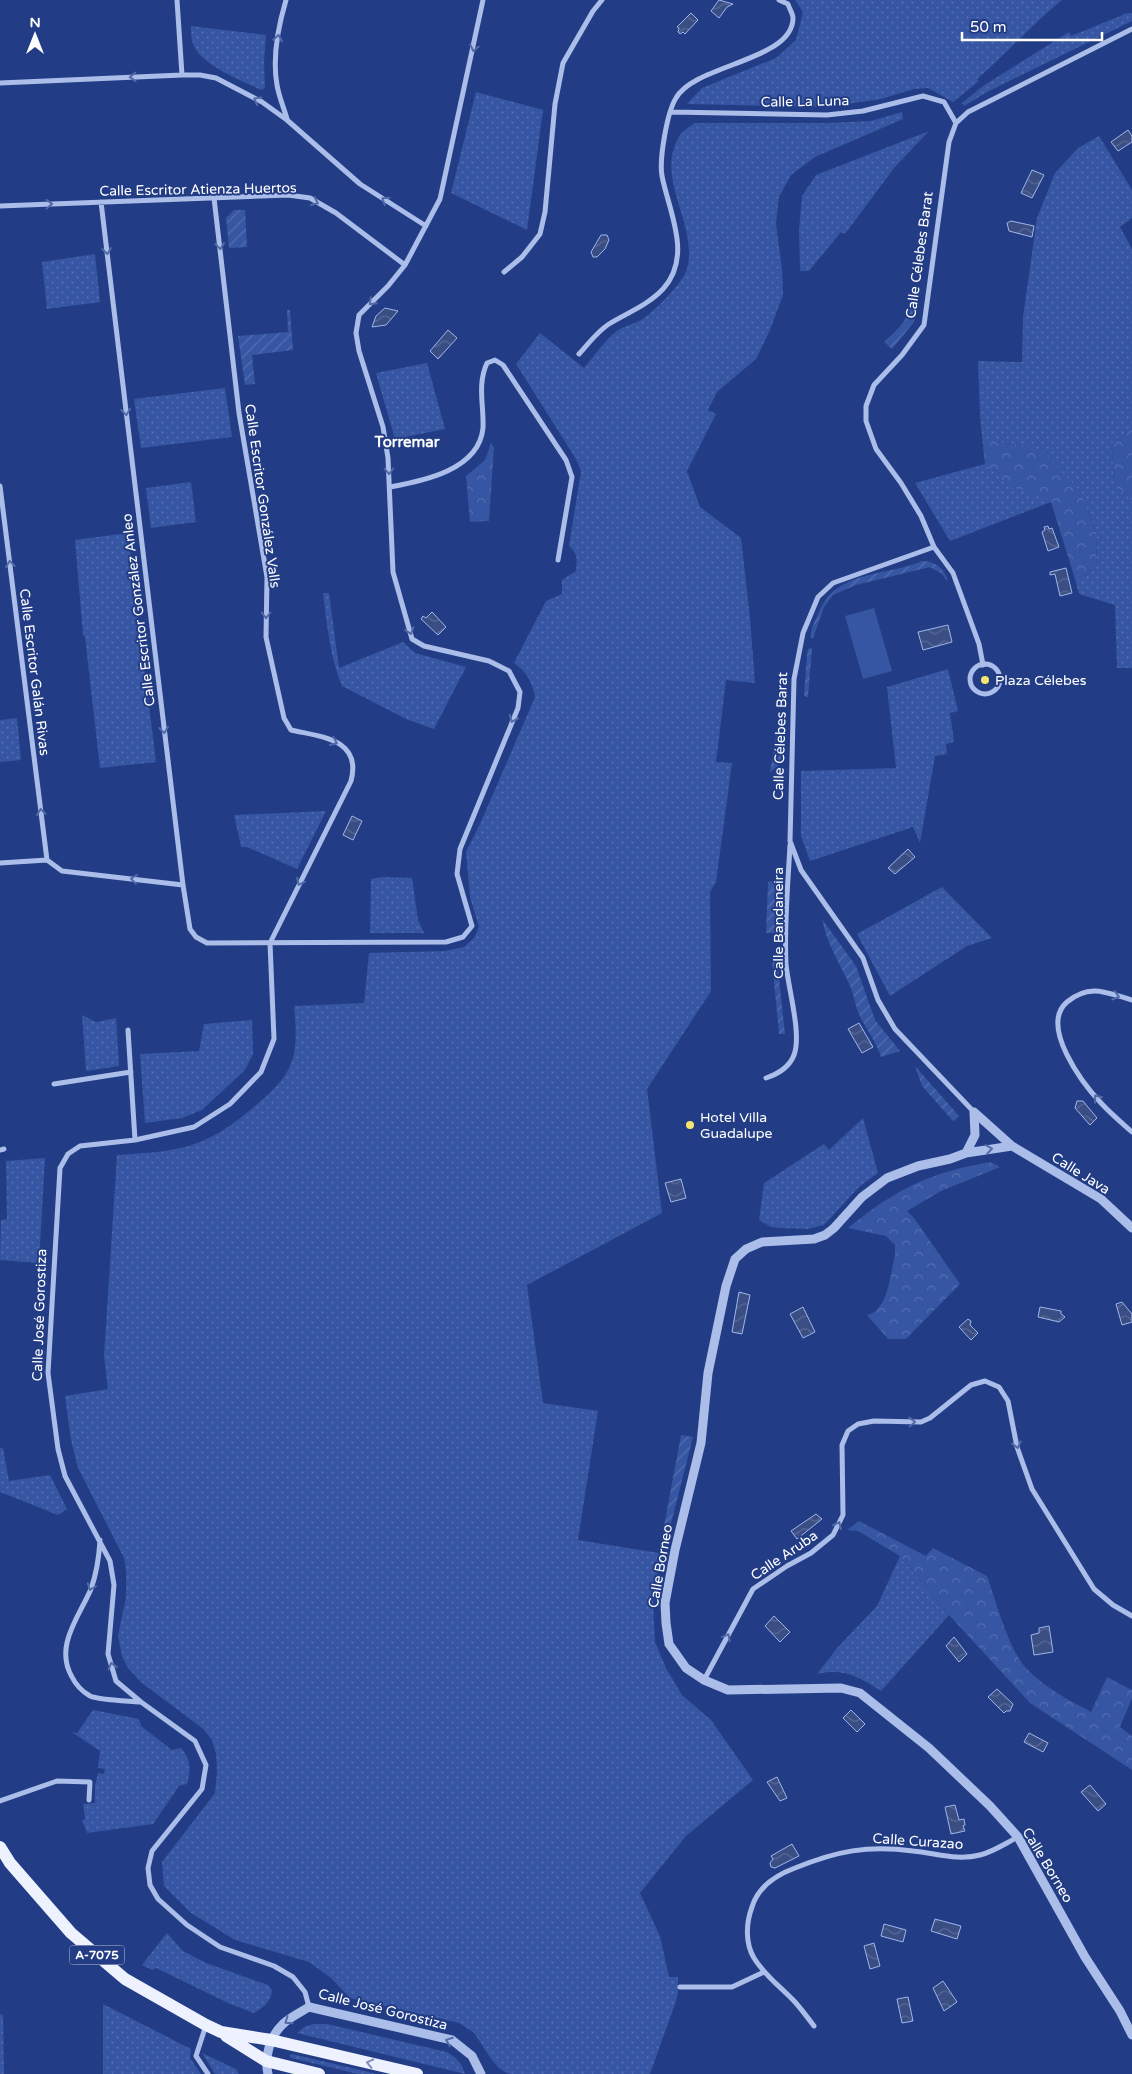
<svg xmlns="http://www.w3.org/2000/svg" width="1132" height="2074" font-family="'Varela Round',sans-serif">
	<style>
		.grass { fill: url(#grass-dots) }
		.forest { fill: url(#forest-crowns) }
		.garden { fill: url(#garden-furrows) }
		.pitch { fill: #3655a2 }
		.water { fill: url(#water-waves); stroke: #9fb6ea }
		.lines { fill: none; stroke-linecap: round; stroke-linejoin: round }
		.minor { stroke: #abbde9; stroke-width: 5 }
		.tertiary { stroke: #abbde9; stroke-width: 9 }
		.primary { stroke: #eef2fe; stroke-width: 12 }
		.oneway { stroke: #526aa8 }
		.oneway2 { stroke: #7e8ebb }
		.poi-dot { fill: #f5e46d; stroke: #223d85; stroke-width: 2 }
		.labels { text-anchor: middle; stroke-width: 4; stroke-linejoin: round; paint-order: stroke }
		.shield { fill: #223d85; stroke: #bdc5da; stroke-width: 1 }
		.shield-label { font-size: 12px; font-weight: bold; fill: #fff }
		.street-label { font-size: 14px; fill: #fff; stroke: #223d85 }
		.poi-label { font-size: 14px; fill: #fff; stroke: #223d85; text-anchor: start }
		.neighbourhood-label { font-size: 15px; font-weight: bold; fill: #fff; stroke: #223d85 }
	</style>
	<defs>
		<pattern id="grass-dots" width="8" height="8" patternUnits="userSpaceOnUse" patternTransform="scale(1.25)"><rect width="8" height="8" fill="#3655a2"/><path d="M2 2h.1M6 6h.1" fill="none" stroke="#546eb0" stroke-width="1.8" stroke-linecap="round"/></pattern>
		<pattern id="forest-crowns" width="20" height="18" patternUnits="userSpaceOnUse" patternTransform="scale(1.25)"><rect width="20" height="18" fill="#3655a2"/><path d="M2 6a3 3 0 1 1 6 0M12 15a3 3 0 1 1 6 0" fill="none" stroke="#546eb0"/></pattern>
		<pattern id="garden-furrows" width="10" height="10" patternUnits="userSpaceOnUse" patternTransform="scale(1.25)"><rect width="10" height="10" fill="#3655a2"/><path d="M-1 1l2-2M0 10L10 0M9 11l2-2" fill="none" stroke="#546eb0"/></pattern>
		<pattern id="water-waves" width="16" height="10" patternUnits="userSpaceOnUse" patternTransform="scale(1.25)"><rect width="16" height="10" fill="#3a4e84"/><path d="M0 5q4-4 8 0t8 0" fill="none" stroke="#586996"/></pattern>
	</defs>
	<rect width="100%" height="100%" fill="#223d85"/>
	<path class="grass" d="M795 0H1062C1032 24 1007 54 977 79L979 81 953 102 928 88 914 89 881 99 827 107 687 104 702 88 776 58 796 40 803 12Z
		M1132 13V21L989 91 964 106 962 103 983 86 1069 32 1071 36 1123 15V14Z
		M191 26 266 35 264 62 265 88 261 90C241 80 203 66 194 46 191 40 191 33 191 26Z
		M476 92 543 110 527 230 451 193Z
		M902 112 903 119 815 157 791 175 779 197 776 224 782 269 783 295 770 330 756 359 717 392 708 410 716 414 687 471 700 507 741 538 750 618 755 683 726 680 716 762 732 763 716 882 710 892 711 991 647 1089 662 1213 527 1285 543 1403 598 1411 578 1540 659 1553 653 1604 655 1642 666 1668 682 1695 711 1720 753 1780 686 1836 640 1893 660 1936 669 1977H678V1993L675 2004 650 2074H510C494 2070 483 2044 473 2032 469 2029 463 2026 459 2023L350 1998 331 1978 309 1962 235 1940 191 1913 164 1886 162 1862 215 1793 217 1771 216 1754 212 1740 202 1728 142 1683 128 1668 122 1656 118 1635 126 1598V1570L124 1558 78 1468 71 1440 65 1396 108 1389 104 1356 117 1155C181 1151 205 1149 255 1106 295 1073 299 1057 294 1006L364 1003 369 953 445 951 464 947 474 938 479 927 470 897 466 852 481 822 535 697C532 682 527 672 514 663L546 601 562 594V580L576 571C577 561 578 553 569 546L581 471 576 459 516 364 540 333 584 368C593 358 606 338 617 331 624 326 633 324 641 320 653 313 683 283 687 269 699 224 653 178 680 135 683 131 690 127 694 123H826L871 121Z
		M929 131 894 168 845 234 841 232 809 271H800L799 230 802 196 816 175Z
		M1099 136 1132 190V218L1120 227 1132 249V429L1112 443 1114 485 1132 500V668H1117L1115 605 1079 594 1075 579 1096 569 1097 535 1081 492 1021 445 996 442 983 446 980 417 978 361 1022 362 1023 317 1037 218 1055 173 1078 148Z
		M95 254 100 302 47 309 42 262Z
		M427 363 445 429 395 439 376 373Z
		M225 388 232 437 141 448 134 399Z
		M1028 449 1051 502 950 541 915 483 985 464Z
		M191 482 196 522 151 528 146 488Z
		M128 533 156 762 100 768 85 637 83 635 75 540Z
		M323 593H329L339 668 403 642 415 653 466 667 434 729 406 719 342 686C330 657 327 625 323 593Z
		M948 669 958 711 950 713 954 742 946 744 947 754 935 756 920 843 913 827 810 861 801 836V771L896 768 887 687Z
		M17 718 21 760 0 762V720Z
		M326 811 297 869 247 847H241L234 815Z
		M383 877 412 878 418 920 424 933H370L371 879Z
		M942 887 992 938 967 946 890 996 857 934Z
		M82 1015 96 1022 116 1018 119 1066 86 1071Z
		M252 1020 253 1054 245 1070 202 1110 182 1118 145 1123 140 1054 199 1051 204 1024Z
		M863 1118 878 1173 859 1187 824 1225 807 1229 781 1228 771 1227 759 1220 764 1183 824 1144 829 1150Z
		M45 1158 39 1263 0 1260 1 1220 7 1219 6 1161Z
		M0 1448H3L9 1481 50 1475 67 1509 58 1515 0 1492Z
		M900 1556 949 1615 881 1691C859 1677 844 1668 817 1674L838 1647 877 1606Z
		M93 1710 139 1719 141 1726 172 1750 181 1748C191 1759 191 1770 187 1784L179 1786 153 1824 87 1833 82 1820 85 1819 83 1804 95 1803V1786L98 1773 104 1774 105 1769 98 1768 100 1751 72 1732 77 1733Z
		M167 1933 183 1951 206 1963 268 1985 272 1990C271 2002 264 2007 254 2013L230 2004 156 1968 152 1970 142 1965Z
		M103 2004 191 2049 190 2058 201 2074H103Z
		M3 2014 4 2074H0V2015Z
		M314 2024H327L447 2052C457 2058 462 2063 465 2074L297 2033 304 2027Z
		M202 2053 236 2069 239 2074H215Z
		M292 2054 377 2074H358L291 2058 289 2055Z"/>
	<path class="forest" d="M1132 429V500L1114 485 1112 443Z
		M995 442 1021 445 1043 452 1081 492 1097 535 1096 569 1075 579 1051 502 1003 481 985 464 983 446Z
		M491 443 494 448 489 521 470 522 466 476 485 460Z
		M990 1162 1000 1167 941 1191 907 1211 914 1218 960 1284 906 1339H888L867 1315C888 1312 891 1271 895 1254V1245L886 1236 848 1228C896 1189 928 1173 990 1162Z
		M859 1521 926 1556 933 1548 987 1576C996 1601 1009 1651 1027 1669 1045 1688 1069 1700 1091 1712L1107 1677 1132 1690V1698L1120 1727 1132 1736V1770L1030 1703 949 1615 900 1556 858 1531 847 1530Z"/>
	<path class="garden" d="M234 210H245L247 247 229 248 226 218Z
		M913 289 921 290 914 322 892 349 884 342C905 323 910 318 913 289Z
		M287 310H290L293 350 252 355 255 384 245 385 238 336 288 332Z
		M922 561C936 561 945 569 948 582L942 574 930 567 856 585 833 595 824 607 813 638H811C810 629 815 621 819 612 838 569 885 577 922 561Z
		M812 648 808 697H806L804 695 807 655 808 649Z
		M779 719 783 720V762L770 772Z
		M777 880 779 933H766L768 882Z
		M822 919 856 966 875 1020 900 1051 881 1057C876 1041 865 1028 858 1012 855 1004 854 995 850 986 840 963 827 945 822 919Z
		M772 960H777L785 1034H779Z
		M915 1066 959 1116 953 1121 922 1086Z
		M681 1435 693 1437 661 1563 656 1569Z"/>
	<path class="pitch" d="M874 608 892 671 863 679 845 616Z"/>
	<path class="water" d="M719 0 733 4 727 7 719 18 711 11Z
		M691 13 698 20 685 34 683 32 680 34 678 32 679 28 677 27Z
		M1128 130 1132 136V142L1118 151 1111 142Z
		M1032 170 1044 175 1032 198 1021 193Z
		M1011 221 1034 226 1032 237 1009 231 1007 223Z
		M601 235H607L609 240 605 249 597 257H593L591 252Z
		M385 308 398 311 386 325 372 327 376 316Z
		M448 330 457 338 438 359 430 351Z
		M1048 526 1049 529 1052 528 1059 547 1048 551 1042 532 1045 530 1044 527Z
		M1066 568 1072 593 1060 596 1055 574 1050 575V572Z
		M432 612 446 627 438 635 421 619 423 616 426 618Z
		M948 625 952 642 923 650 918 632Z
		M352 816 362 821 353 840 343 835Z
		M908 849 915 857 895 874 888 868Z
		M859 1023 873 1047 862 1053 848 1029Z
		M1077 1101H1083L1097 1118 1090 1125 1075 1108Z
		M681 1179 686 1198 671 1202 665 1183Z
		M739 1292 750 1295 742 1334 732 1332Z
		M1122 1302 1132 1314V1322L1122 1325 1116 1304Z
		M803 1307 815 1332 803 1338 790 1314Z
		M1040 1307 1061 1311V1314L1065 1317 1059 1322 1038 1317Z
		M968 1319 971 1321 970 1325 978 1333 971 1340 959 1327Z
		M816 1514 822 1519 797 1539 791 1531Z
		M774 1616 790 1632 780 1642 765 1626Z
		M1049 1626 1053 1652 1034 1655 1031 1635 1039 1633V1628Z
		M954 1637 967 1654 959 1662 946 1646Z
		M997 1689 1013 1704 1010 1711H1006L1004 1713 988 1697Z
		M851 1710 865 1724 857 1732 843 1718Z
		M1029 1733 1048 1743 1043 1752 1024 1742Z
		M777 1777 787 1798 780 1801 767 1782Z
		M1090 1785 1106 1804 1098 1811 1081 1792Z
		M955 1805 959 1820 964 1819 965 1825 963 1826 965 1831 951 1834 945 1807Z
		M792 1844 799 1856 775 1868 771 1867 770 1863 773 1859 771 1856Z
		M935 1919 961 1926 957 1939 931 1931Z
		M884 1924 906 1930 903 1942 881 1936Z
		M874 1943 880 1966 870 1969 864 1946Z
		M943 1981 957 2002 944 2011 933 1988Z
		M908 1997 913 2021 902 2023 897 1999Z"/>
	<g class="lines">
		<path class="minor" d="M177 0 182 75
			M286 0C278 27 272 57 277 85 279 97 284 108 287 119
			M0 83 182 75H200L216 78 262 102 287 120 360 184 426 226
			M671 112 827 115 863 111 923 96 944 102 956 123
			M214 198 239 413 267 577 266 637 284 718 291 730C322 737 362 739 351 781L270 943 274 1039 261 1072 230 1104 194 1127 135 1140 80 1146 68 1154 60 1168 48 1373 58 1449 65 1476 110 1561 114 1585 108 1654 116 1681 141 1702 195 1741 206 1765 202 1789 152 1851 148 1868 150 1885 158 1899 187 1925 220 1947 274 1966 293 1977 305 1992 309 2007
			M101 202 183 885 190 929 196 937 207 943 446 942 463 937 472 926 457 874 460 849 518 708 520 692 509 671 489 661 424 646 412 639 393 572 388 458 383 427 359 351 356 333 359 315 388 286 405 265 440 199 483 0
			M0 206 288 195 310 198 336 213 405 265
			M504 272 522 257 540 234 545 212 555 104 563 63 593 11 602 0
			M579 354C588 344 598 331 609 324 627 313 648 305 663 289 693 256 669 212 662 176 659 160 667 112 676 98 695 64 793 61 793 18 793 14 789 8 788 4L779 0
			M0 486 47 860
			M390 487C423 481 479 470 483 428 484 405 477 385 487 363L495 360 503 365 566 460 572 477 558 560
			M934 547 833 583 818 597 803 633 794 679 790 841 801 870 863 958 878 1000 895 1029 974 1112
			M970 679a15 15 0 1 1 30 0a15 15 0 1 1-30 0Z
			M983 665 979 644 953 573 934 547 921 516 901 483 876 449 866 421V406L874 385 902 355 924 325 949 142 956 123 968 112 1132 29
			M0 863 47 860 62 871 183 885
			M1132 1000C1107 993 1090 983 1067 1002 1039 1026 1083 1084 1101 1103 1110 1113 1122 1123 1132 1132
			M128 1030 135 1140
			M766 1078C778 1074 789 1068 794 1055 802 1034 788 988 786 964 784 925 788 884 790 845
			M54 1084 131 1072
			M0 1150 4 1149
			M100 1540C99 1558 97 1572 91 1589 79 1617 54 1646 72 1677 76 1685 83 1692 90 1696 98 1700 129 1701 139 1702
			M704 1680 753 1589 787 1566 811 1553 833 1535 843 1515 842 1445 848 1431 858 1424 874 1421 921 1422 930 1418 971 1385 985 1381 999 1387 1008 1401 1017 1447 1032 1489 1094 1589 1113 1605 1132 1616
			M0 1801 57 1781 90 1782 89 1800
			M680 1987H732L764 1972
			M206 2025 196 2056 208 2074
			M814 2026C808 2018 802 2010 795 2002 781 1987 765 1976 754 1958 745 1943 746 1923 752 1907 758 1887 776 1875 795 1868 837 1851 867 1845 913 1851 936 1853 957 1861 980 1855 993 1852 1006 1843 1018 1837"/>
		<path class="tertiary" d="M974 1112 1012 1146 1101 1199 1132 1228
			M1012 1146 966 1153 950 1159 918 1166 887 1178 862 1197 834 1228 825 1235 814 1239 762 1242 746 1249 735 1259 726 1286 708 1373 701 1443 675 1550 665 1603 666 1623 669 1644 686 1668 704 1680 728 1690 841 1688 860 1693 929 1748 990 1806 1018 1837 1085 1957 1120 2011 1132 2035
			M966 1153 975 1135 974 1112
			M268 2074C264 2057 270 2036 283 2024 290 2017 301 2012 309 2007L452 2040 472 2056 481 2074"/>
		<path class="primary" d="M0 1847 10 1863 71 1933 125 1979 206 2025 221 2032 271 2040 417 2074
			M226 2036 266 2061 319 2074"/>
	</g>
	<defs><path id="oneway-chevron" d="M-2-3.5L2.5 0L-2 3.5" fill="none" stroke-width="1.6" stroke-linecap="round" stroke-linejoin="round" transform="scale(1.25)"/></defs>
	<g class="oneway">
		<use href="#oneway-chevron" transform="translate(278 38) rotate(-81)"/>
		<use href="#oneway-chevron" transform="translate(474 48) rotate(103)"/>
		<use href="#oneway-chevron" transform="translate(133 77) rotate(178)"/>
		<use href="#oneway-chevron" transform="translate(257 100) rotate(-150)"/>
		<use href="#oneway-chevron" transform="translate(385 200) rotate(-147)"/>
		<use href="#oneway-chevron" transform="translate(315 202) rotate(25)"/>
		<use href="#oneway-chevron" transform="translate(49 204) rotate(-2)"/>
		<use href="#oneway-chevron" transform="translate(220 246) rotate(83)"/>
		<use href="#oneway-chevron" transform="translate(107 251) rotate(83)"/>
		<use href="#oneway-chevron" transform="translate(372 302) rotate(135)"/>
		<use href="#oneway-chevron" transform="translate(126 412) rotate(83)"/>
		<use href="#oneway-chevron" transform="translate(389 471) rotate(88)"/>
		<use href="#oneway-chevron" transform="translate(10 564) rotate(-97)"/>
		<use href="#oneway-chevron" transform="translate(266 615) rotate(90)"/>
		<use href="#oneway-chevron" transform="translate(410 631) rotate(71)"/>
		<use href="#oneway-chevron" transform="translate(513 719) rotate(112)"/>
		<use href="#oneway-chevron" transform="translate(164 730) rotate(83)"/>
		<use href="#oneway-chevron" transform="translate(334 742) rotate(24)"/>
		<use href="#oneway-chevron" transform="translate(41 812) rotate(-97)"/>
		<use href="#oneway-chevron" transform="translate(134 879) rotate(-173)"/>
		<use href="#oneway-chevron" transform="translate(300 882) rotate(116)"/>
		<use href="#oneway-chevron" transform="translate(1116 996) rotate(16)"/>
		<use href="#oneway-chevron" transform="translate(1097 1098) rotate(-128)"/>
		<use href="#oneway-chevron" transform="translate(989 1149) rotate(-9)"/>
		<use href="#oneway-chevron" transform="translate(912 1422) rotate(-1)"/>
		<use href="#oneway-chevron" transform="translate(1017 1445) rotate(76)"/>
		<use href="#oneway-chevron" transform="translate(838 1525) rotate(-65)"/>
		<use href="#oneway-chevron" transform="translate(91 1587) rotate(111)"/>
		<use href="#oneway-chevron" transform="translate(727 1637) rotate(-62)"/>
		<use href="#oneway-chevron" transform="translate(112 1666) rotate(-106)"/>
		<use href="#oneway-chevron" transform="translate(288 2021) rotate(145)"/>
		<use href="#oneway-chevron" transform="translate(449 2041) rotate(-159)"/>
	</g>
	<use class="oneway2" href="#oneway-chevron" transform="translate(370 2063) rotate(-167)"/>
	<g class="poi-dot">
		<circle cx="985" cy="680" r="5"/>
		<circle cx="690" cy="1125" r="5"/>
	</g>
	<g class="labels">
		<rect class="shield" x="69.5" y="1945.5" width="55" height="19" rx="4"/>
		<g class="shield-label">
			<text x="97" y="1959">A-7075</text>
		</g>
		<g class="street-label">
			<text transform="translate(805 101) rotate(-1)" y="5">Calle La Luna</text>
			<text transform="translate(198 189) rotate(-1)" y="5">Calle Escritor Atienza Huertos</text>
			<text transform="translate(919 255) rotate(-82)" y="5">Calle Célebes Barat</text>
			<text transform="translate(263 496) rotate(82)" y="5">Calle Escritor González Valls</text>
			<text transform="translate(138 610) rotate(-97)" y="5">Calle Escritor González Anleo</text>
			<text transform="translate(35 672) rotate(83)" y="5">Calle Escritor Galán Rivas</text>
			<text transform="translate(780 736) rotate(-88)" y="5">Calle Célebes Barat</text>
			<text transform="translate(778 923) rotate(-90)" y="5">Calle Bandaneira</text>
			<text transform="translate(1081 1173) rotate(32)" y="5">Calle Java</text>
			<text transform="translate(39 1315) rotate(-88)" y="5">Calle José Gorostiza</text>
			<text transform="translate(784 1555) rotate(-34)" y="5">Calle Aruba</text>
			<text transform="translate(660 1566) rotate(-80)" y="5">Calle Borneo</text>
			<text transform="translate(918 1841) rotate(4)" y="5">Calle Curazao</text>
			<text transform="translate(1048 1865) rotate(59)" y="5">Calle Borneo</text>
			<text transform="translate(383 2009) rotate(14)" y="5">Calle José Gorostiza</text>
		</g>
		<g class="poi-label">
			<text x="995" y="685">Plaza Célebes</text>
			<text x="700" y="1122">Hotel Villa<tspan x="700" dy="16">Guadalupe</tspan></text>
		</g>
		<g class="neighbourhood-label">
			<text x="407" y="447">Torremar</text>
		</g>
	</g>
	<g transform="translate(35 35)" stroke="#223d85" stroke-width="4" paint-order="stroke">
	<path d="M0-4L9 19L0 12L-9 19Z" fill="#ffffff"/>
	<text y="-8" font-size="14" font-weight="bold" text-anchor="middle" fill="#ffffff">N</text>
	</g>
	<path d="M962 32v8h140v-8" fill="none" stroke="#ffffff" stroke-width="2.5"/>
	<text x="970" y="32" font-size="15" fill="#ffffff" stroke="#223d85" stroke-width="4" paint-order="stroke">50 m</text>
</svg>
